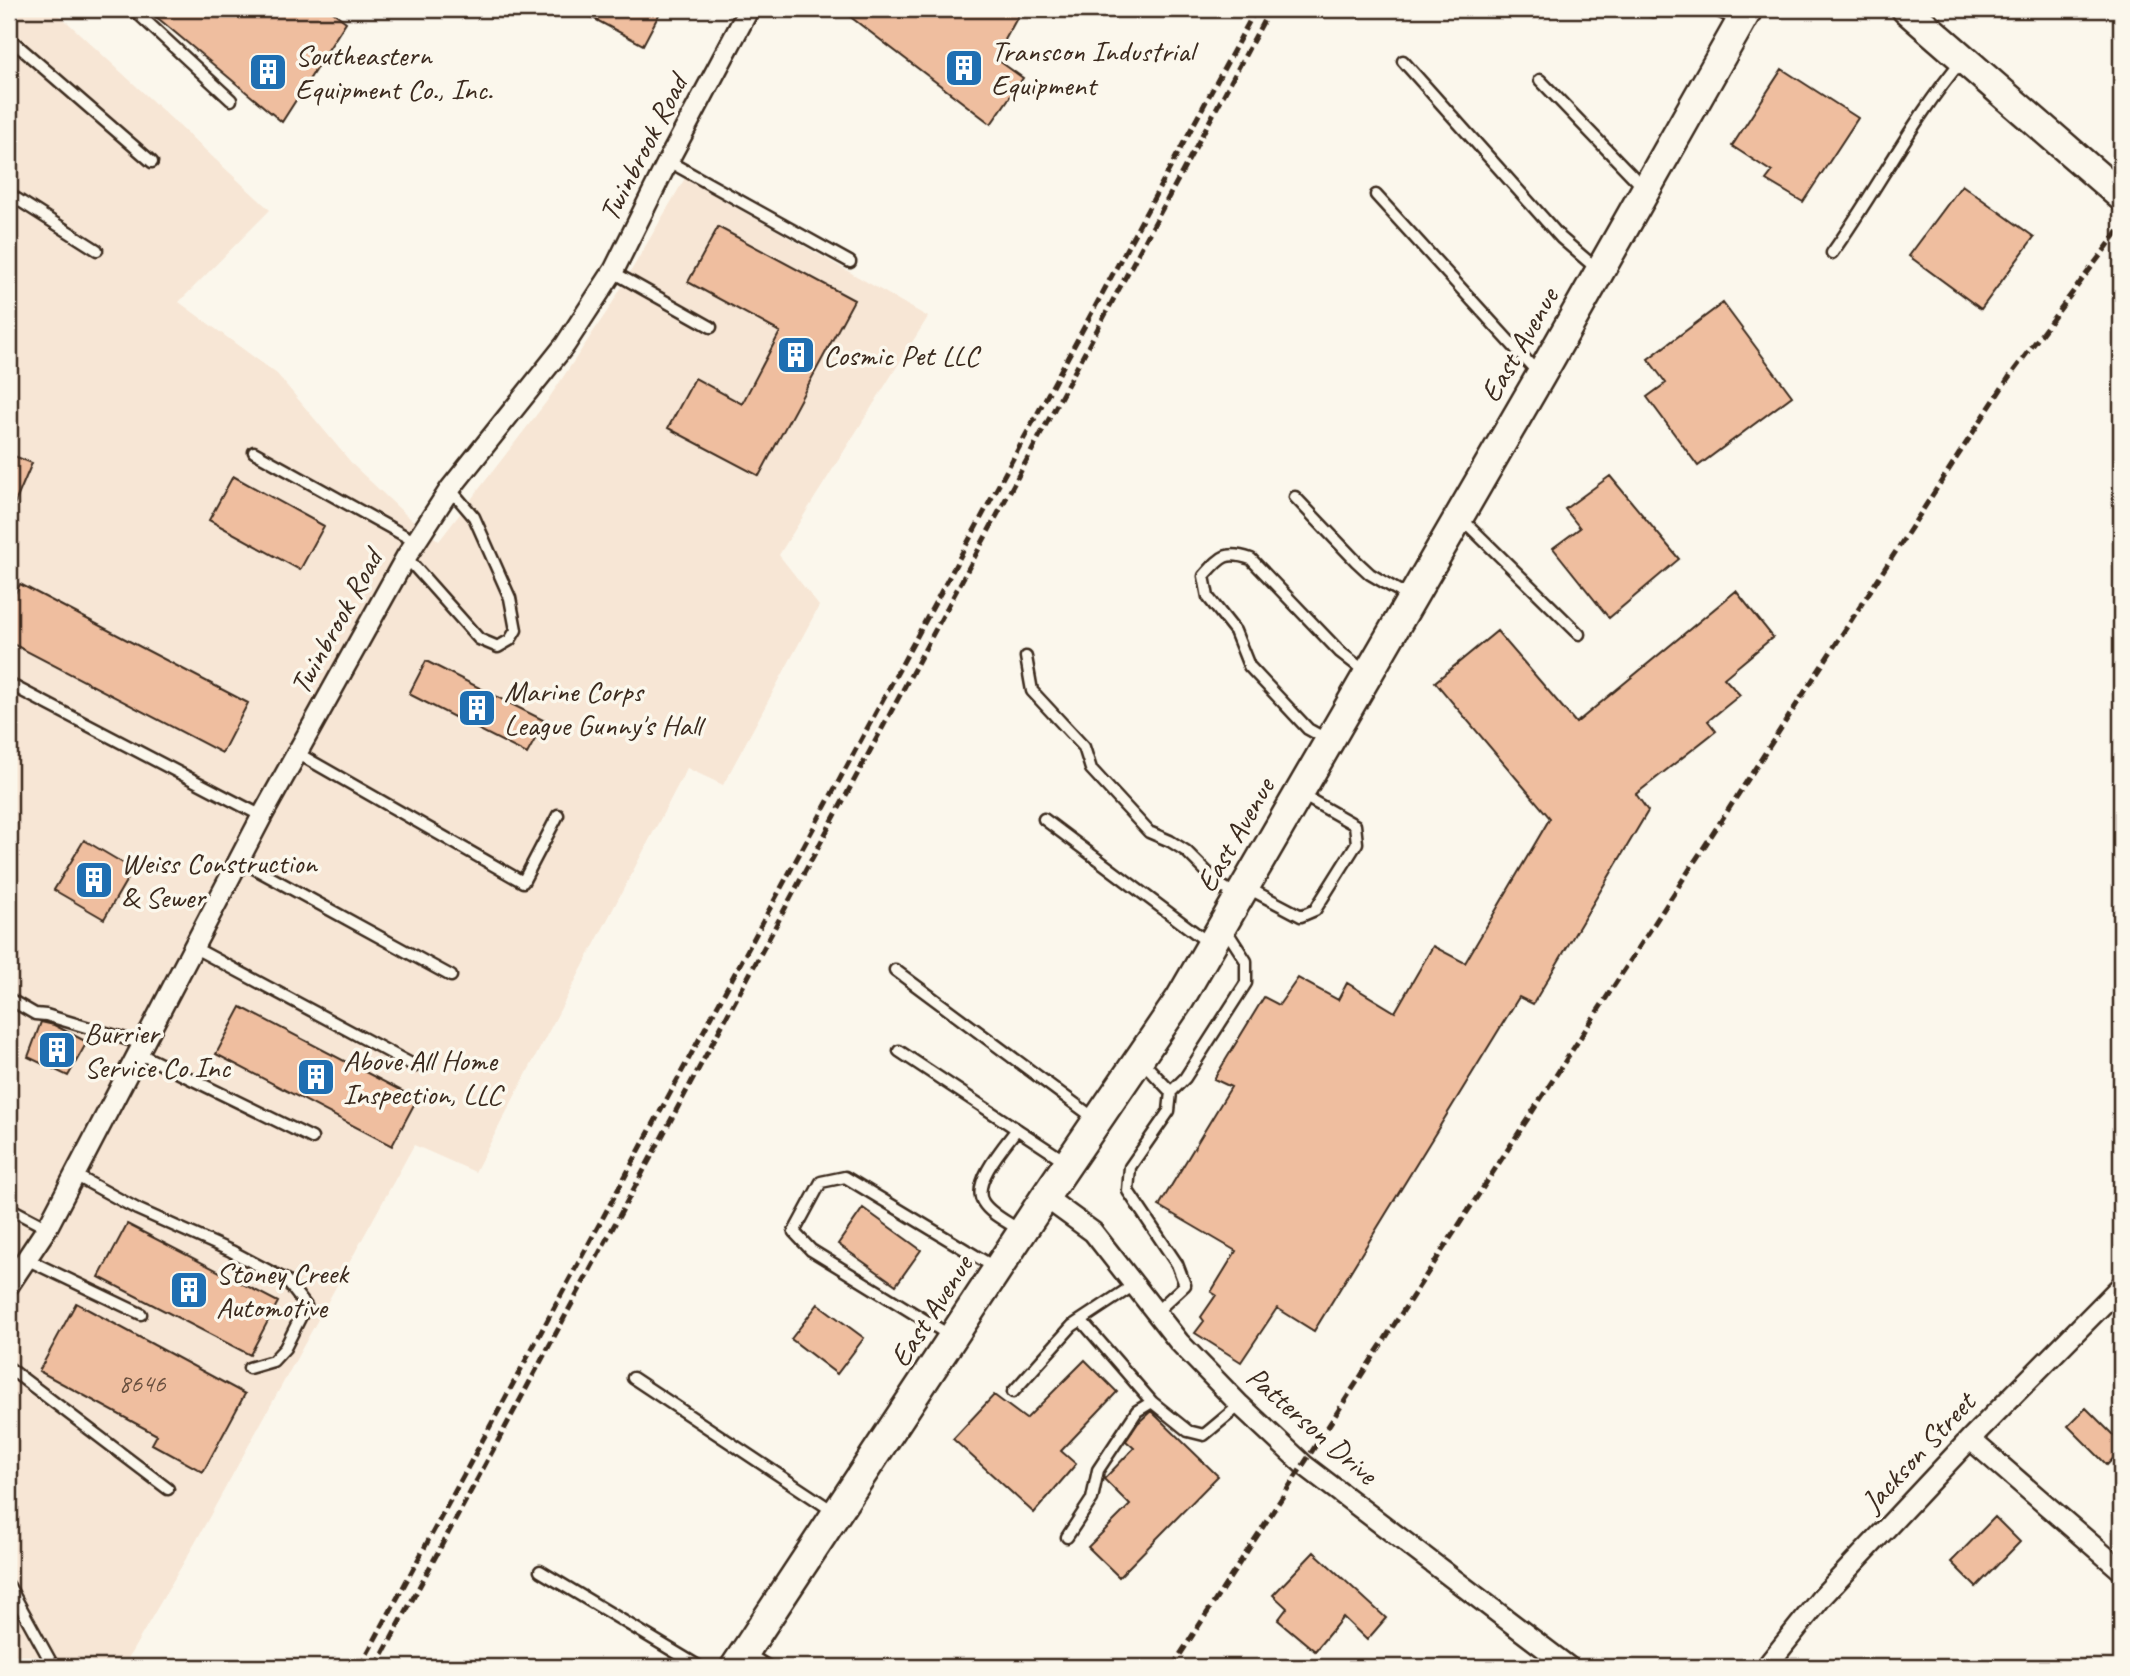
<svg xmlns="http://www.w3.org/2000/svg" width="2130" height="1676" font-family="Caveat,sans-serif">
	<style>
		.built { fill: #f7e6d5 }
		.building { fill: #efbe9f; stroke: #3b2a1e; stroke-width: 2 }
		.lines { fill: none; stroke-linecap: round; stroke-linejoin: round }
		.lane-casing { stroke: #3b2a1e; stroke-width: 15 }
		.street-casing { stroke: #3b2a1e; stroke-width: 24 }
		.secondary-casing { stroke: #3b2a1e; stroke-width: 33 }
		.lane { stroke: #fbf7ec; stroke-width: 10 }
		.street { stroke: #fbf7ec; stroke-width: 19 }
		.secondary { stroke: #fbf7ec; stroke-width: 28 }
		.rail { stroke: #3b2a1e; stroke-width: 5; stroke-dasharray: 10 5; stroke-linecap: butt }
		.labels { text-anchor: middle; stroke-width: 7; stroke-linejoin: round; paint-order: stroke }
		.number-label { font-size: 26px; fill: #684f3e }
		.poi-label { font-size: 30px; fill: #3b2a1e; stroke: #fbf7ec; text-anchor: start }
		.street-label { font-size: 30px; fill: #3b2a1e; stroke: #fbf7ec }
	</style>
	<rect width="100%" height="100%" fill="#fbf7ec"/>
	<filter id="ink" filterUnits="userSpaceOnUse"><feTurbulence type="fractalNoise" baseFrequency=".0143" numOctaves="2"/><feDisplacementMap in="SourceGraphic" scale="14" xChannelSelector="R" yChannelSelector="G"/><feConvolveMatrix kernelMatrix="1 2 1 2 8 2 1 2 1" color-interpolation-filters="sRGB"/></filter>
	<g filter="url(#ink)">
		<path class="built" d="M9 9H53L270 210 179 302 277 374 354 466 405 514 439 541 547 401 610 307 685 178 928 317 779 555 819 606 723 785 687 768 475 1172 414 1145 195 1543 123 1667H21L9 1645Z"/>
		<path class="building" d="M147 9H329L346 22 282 122Z
			M576 9H662L643 45Z
			M840 9H1022L995 58 1023 78 991 124Z
			M1782 69 1858 118 1803 202 1766 180 1772 172 1732 146Z
			M1962 185 2034 237 1981 309 1909 256Z
			M718 227 854 300 759 476 668 428 695 378 742 404 780 332 688 282Z
			M1723 303 1792 396 1698 466 1647 397 1666 383 1648 359Z
			M9 454 32 463 9 517Z
			M233 476 324 526 300 570 209 520Z
			M1610 476 1679 559 1609 618 1553 548 1580 528 1565 509Z
			M20 584 248 703 222 753 9 642V605Z
			M1736 591 1773 637 1724 678 1740 695 1708 721 1716 731 1636 794 1648 811 1533 1004 1519 997 1314 1331 1277 1308 1241 1362 1195 1333 1204 1321 1201 1317 1216 1295 1211 1292 1236 1251 1159 1206 1231 1087 1214 1079 1264 997 1279 1005 1298 978 1338 1000 1347 983 1395 1012 1433 946 1465 963 1550 818 1435 682 1497 631 1576 723Z
			M426 661 545 721 527 754 409 694Z
			M84 840 133 869 104 919 54 890Z
			M241 1007 417 1099 392 1146 216 1054Z
			M41 1022 54 1025 87 1042 68 1076 28 1057Z
			M863 1208 921 1250 896 1285 838 1244Z
			M127 1224 278 1302 250 1355 99 1277Z
			M76 1303 245 1394 203 1472 152 1444 157 1435 39 1371Z
			M818 1304 864 1338 837 1374 791 1339Z
			M1085 1360 1117 1392 1061 1451 1076 1464 1034 1513 953 1439 994 1395 1026 1419Z
			M2086 1408 2121 1443V1450L2107 1465 2068 1426Z
			M1151 1411 1218 1476 1119 1577 1088 1547 1130 1505 1104 1479 1134 1448 1126 1441 1138 1423Z
			M1995 1517 2020 1542 1976 1587 1951 1562Z
			M1314 1552 1386 1618 1367 1640 1343 1617 1315 1651 1278 1620 1287 1608 1273 1595Z"/>
		<g class="lines">
			<defs>
				<path id="lane" d="M133 9 231 100
					M1648 9 1653 11 1659 9
					M1713 9 1740 21
					M9 38 152 162
					M1403 61 1561 238 1597 269
					M1540 80 1643 187
					M668 161 850 262
					M9 194 97 250
					M1376 195 1538 373
					M1832 253C1877 190 1913 118 1963 59
					M613 272 711 327
					M254 452 416 542
					M1295 497 1356 561 1370 574 1411 598
					M1462 519 1579 634
					M406 557 479 639 498 647 510 640 516 630 510 598 474 517 450 489
					M1026 657 1032 691 1084 747 1091 769 1149 832 1170 841 1186 851 1220 885 1236 895
					M9 684 262 816
					M1326 739 1308 729 1249 666 1235 631 1208 597 1204 576C1221 557 1225 550 1251 559L1340 652 1367 673
					M297 753 523 882 558 815
					M1044 819 1210 944
					M239 860 451 976
					M1248 888 1301 916 1315 910 1357 843 1355 825 1302 795
					M193 947 415 1066
					M895 970 1094 1118
					M9 999 35 1014 46 1015 143 1044
					M899 1051 1065 1161
					M138 1053 312 1138
					M1140 1059 1171 1092 1169 1111 1130 1167 1128 1191 1177 1264 1185 1285 1156 1312
					M1171 1092 1185 1078 1246 983V961L1226 930
					M1017 1129C1005 1145 971 1183 983 1202 990 1214 1008 1222 1019 1230
					M75 1175 137 1209 231 1251 286 1280 306 1306 285 1348 273 1361 249 1368
					M9 1208 47 1228
					M26 1259 141 1314
					M1081 1320 1152 1402
					M949 1335 811 1250 794 1232 821 1182 845 1177 994 1267
					M9 1368 168 1489
					M633 1378 833 1511
					M1013 1392 1072 1326 1134 1285
					M1067 1537 1092 1499 1098 1470 1137 1411 1152 1402 1188 1431 1204 1435 1240 1405
					M540 1571 700 1667
					M9 1586 52 1664
					M746 1653 769 1667"/>
				<path id="street" d="M1045 1197 1093 1232 1179 1342 1240 1405 1304 1465 1569 1667
					M9 1285 47 1228 262 816 406 557 450 489 565 345 614 270 668 161 749 9
					M1970 1439 2121 1570
					M1766 1667 1822 1597 1970 1439 2121 1286"/>
				<path id="secondary" d="M1906 9 2121 196
					M735 1667 1045 1197 1180 999 1541 375 1748 9"/>
			</defs>
			<use href="#lane" class="lane-casing"/>
			<use href="#street" class="street-casing"/>
			<use href="#secondary" class="secondary-casing"/>
			<use href="#lane" class="lane"/>
			<use href="#street" class="street"/>
			<use href="#secondary" class="secondary"/>
			<path class="rail" d="M360 1667 1256 9
				M376 1667 1270 9
				M1172 1667 2009 377 2121 228"/>
		</g>
	</g>
	<defs>
		<symbol id="building-square" viewBox="-11 -11 22 22"><rect x="-9" y="-9" width="18" height="18" rx="4" fill="#1f6fb2" stroke="#fbf7ec"/><path d="M-4-6H4V6H1V3H-1V6H-4ZM-2.5-4.3h1.7v1.8h-1.7ZM.8-4.3h1.7v1.8H.8ZM-2.5-1h1.7V.8h-1.7ZM.8-1h1.7V.8H.8Z" fill="#fff"/></symbol>
	</defs>
	<g fill-rule="evenodd">
		<use href="#building-square" x="942" y="46" width="44" height="44"/>
		<use href="#building-square" x="246" y="50" width="44" height="44"/>
		<use href="#building-square" x="774" y="333" width="44" height="44"/>
		<use href="#building-square" x="455" y="686" width="44" height="44"/>
		<use href="#building-square" x="72" y="858" width="44" height="44"/>
		<use href="#building-square" x="35" y="1028" width="44" height="44"/>
		<use href="#building-square" x="294" y="1055" width="44" height="44"/>
		<use href="#building-square" x="167" y="1268" width="44" height="44"/>
	</g>
	<g class="labels">
		<g class="number-label">
			<text x="142" y="1392">8646</text>
		</g>
		<g class="poi-label">
			<text x="991" y="61">Transcon Industrial<tspan x="991" dy="34">Equipment</tspan></text>
			<text x="295" y="65">Southeastern<tspan x="295" dy="34">Equipment Co., Inc.</tspan></text>
			<text x="823" y="365">Cosmic Pet LLC</text>
			<text x="504" y="701">Marine Corps<tspan x="504" dy="34">League Gunny's Hall</tspan></text>
			<text x="121" y="873">Weiss Construction<tspan x="121" dy="34">&amp; Sewer</tspan></text>
			<text x="84" y="1043">Burrier<tspan x="84" dy="34">Service Co Inc</tspan></text>
			<text x="343" y="1070">Above All Home<tspan x="343" dy="34">Inspection, LLC</tspan></text>
			<text x="216" y="1283">Stoney Creek<tspan x="216" dy="34">Automotive</tspan></text>
		</g>
		<g class="street-label">
			<text transform="translate(643 148) rotate(-63)" y="10">Twinbrook Road</text>
			<text transform="translate(1519 345) rotate(-60)" y="10">East Avenue</text>
			<text transform="translate(336 622) rotate(-61)" y="10">Twinbrook Road</text>
			<text transform="translate(1235 835) rotate(-60)" y="10">East Avenue</text>
			<text transform="translate(931 1311) rotate(-57)" y="10">East Avenue</text>
			<text transform="translate(1312 1425) rotate(41)" y="10">Patterson Drive</text>
			<text transform="translate(1918 1452) rotate(-47)" y="10">Jackson Street</text>
		</g>
	</g>
	<rect width="2130" height="1676" fill="none" stroke="#fbf7ec" stroke-width="35"/>
	<rect x="18" y="18" width="2095" height="1641" fill="none" stroke="#3b2a1e" stroke-width="2.5" filter="url(#ink)"/>
</svg>
